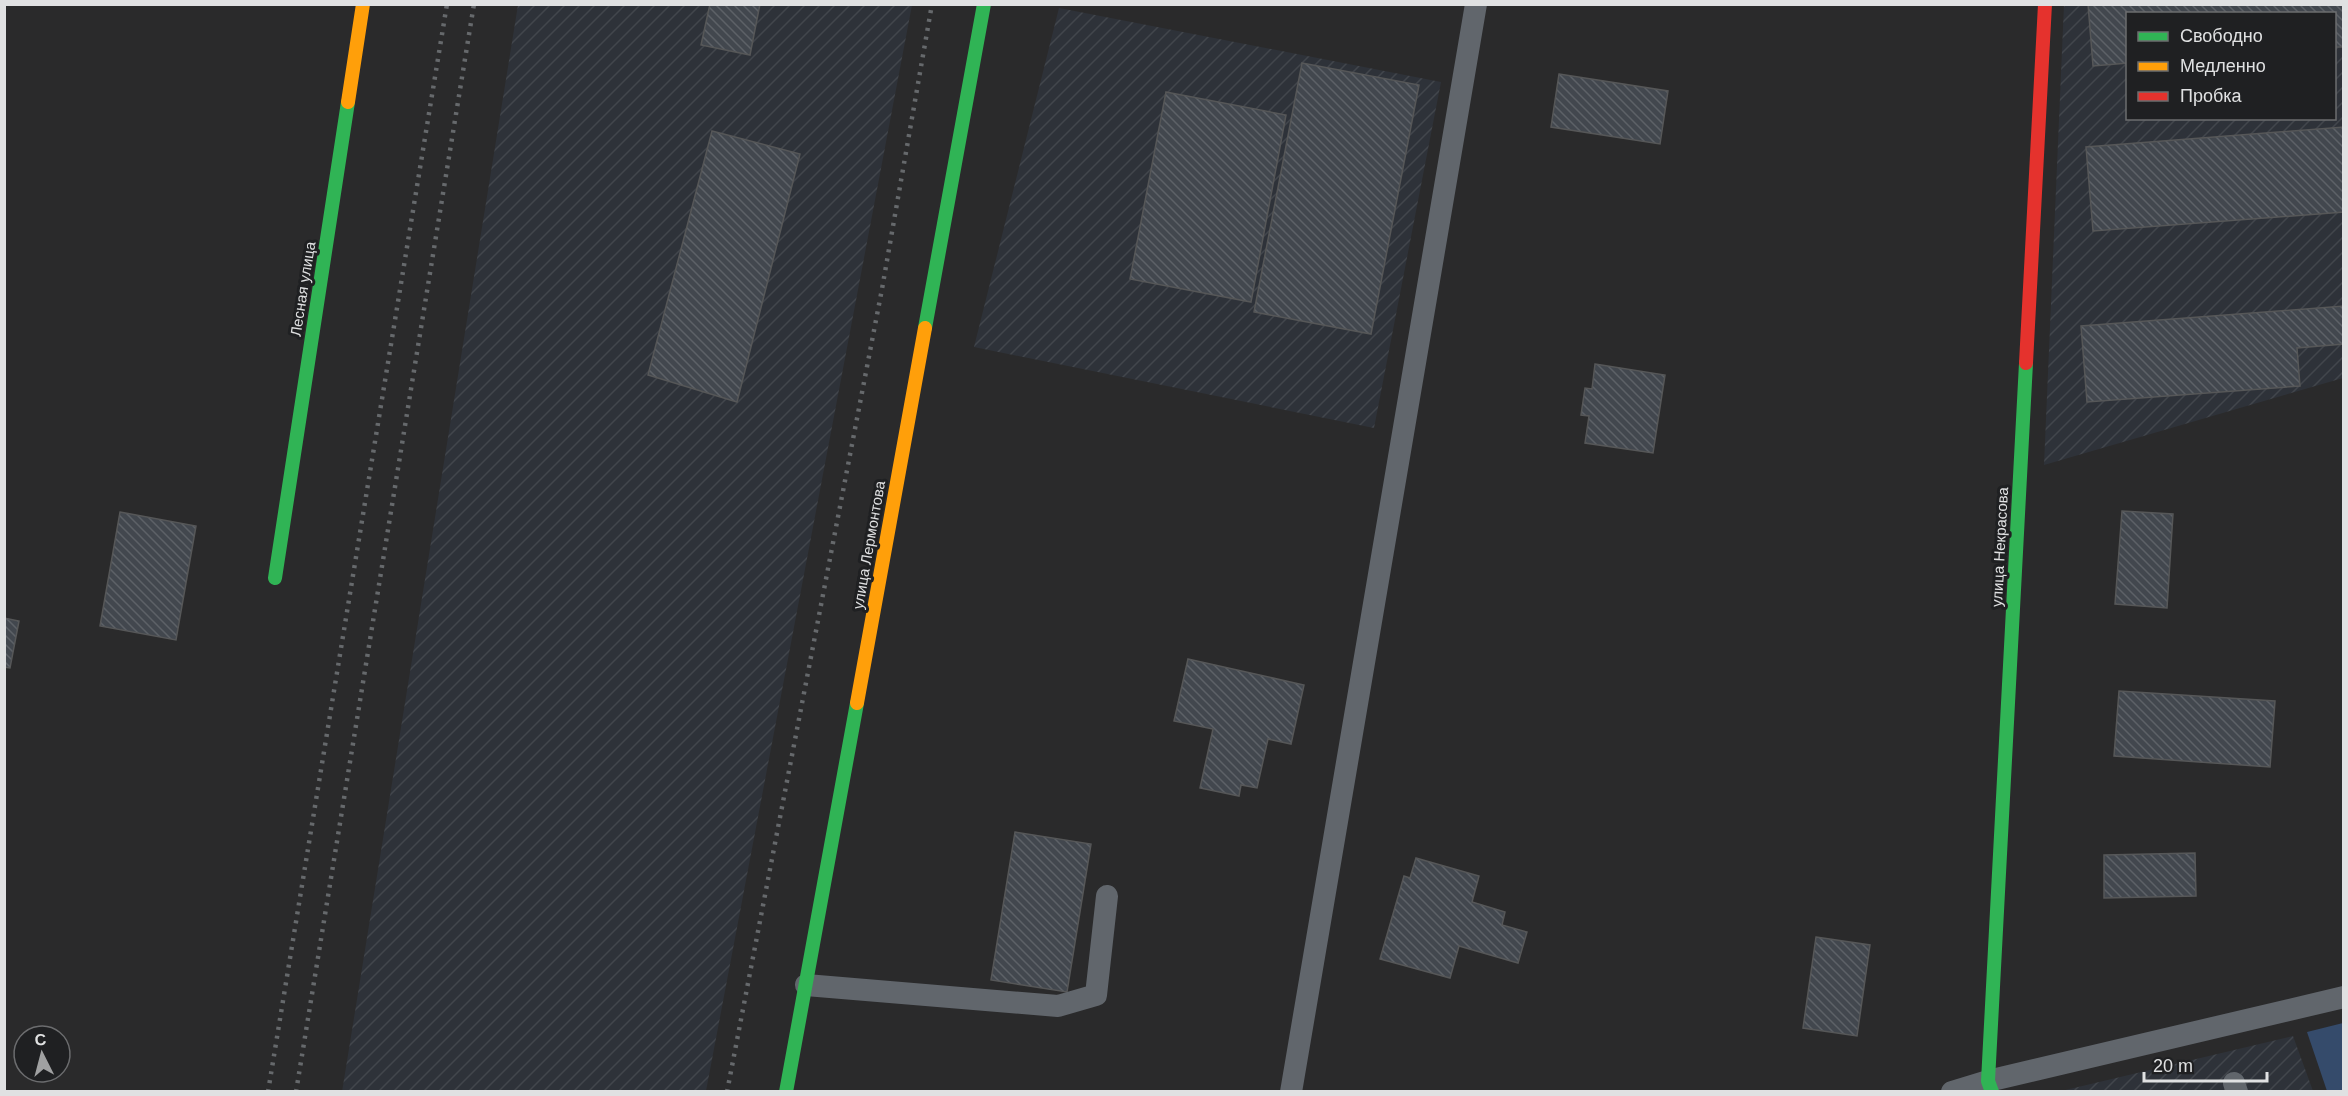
<svg xmlns="http://www.w3.org/2000/svg" width="2348" height="1096" font-family="Arial,sans-serif">
	<style>
		.industrial { fill: url(#industrial-furrows); fill-rule: evenodd }
		.grass { fill: #354b6b }
		.building { fill: url(#building-back-hatch); stroke: #565758; stroke-width: 1.5 }
		.lines { fill: none; stroke-linecap: round; stroke-linejoin: round }
		.lane { stroke: #61666c; stroke-width: 22 }
		.fast { stroke: #30b455; stroke-width: 14 }
		.slow { stroke: #ff9f0a; stroke-width: 14 }
		.jam { stroke: #e5322d; stroke-width: 14 }
		.rail { stroke: #66696c; stroke-width: 4.5; stroke-dasharray: 3 6; stroke-linecap: butt }
		.labels { text-anchor: middle; stroke-width: 6; stroke-linejoin: round; paint-order: stroke }
		.street-label { font-size: 15px; fill: #e0e1e2; stroke: #1f2022 }
	</style>
	<defs>
		<pattern id="industrial-furrows" width="10" height="10" patternUnits="userSpaceOnUse" patternTransform="scale(1.5)"><rect width="10" height="10" fill="#2e3239"/><path d="M-1 1l2-2M0 10L10 0M9 11l2-2" fill="none" stroke="#42464c"/></pattern>
		<pattern id="building-back-hatch" width="6" height="6" patternUnits="userSpaceOnUse" patternTransform="scale(1.5)"><rect width="6" height="6" fill="#42474e"/><path d="M-1 5l2 2M0 0l6 6M5-1l2 2" fill="none" stroke="#5d6167"/></pattern>
	</defs>
	<rect width="100%" height="100%" fill="#2a2a2b"/>
	<path class="industrial" d="M518 5H912L706 1091 342 1092Z
		M2064 5H2343V378L2044 465ZM2128 14H2334V118H2128Z
		M1059 8 1441 82 1374 428 974 347Z
		M2293 1036 2313 1091 2057 1092Z"/>
	<path class="grass" d="M2343 1023V1091H2327L2307 1032Z"/>
	<path class="building" d="M710 4H760L750 55 701 45Z
		M2088 4H2344V47H2334V14H2128V63L2093 66Z
		M1302 63 1419 85 1371 334 1254 312Z
		M1559 74 1668 91 1660 144 1551 127Z
		M1166 92 1286 115 1251 302 1130 279Z
		M2344 127V212L2093 231 2086 147Z
		M712 131 800 154 737 402 648 375Z
		M2344 306V344L2297 348 2300 386 2087 402 2081 326Z
		M1595 364 1665 375 1653 453 1585 443 1589 416 1581 415 1585 388 1592 389Z
		M2122 511 2173 514 2167 608 2115 604Z
		M120 512 196 526 176 640 100 626Z
		M4 618 19 621 10 668 4 667Z
		M1188 659 1304 685 1291 744 1268 739 1257 788 1241 785 1239 796 1200 788 1213 729 1174 721Z
		M2119 691 2275 701 2270 767 2114 756Z
		M1015 832 1091 844 1067 992 991 980Z
		M2195 853 2196 896 2104 898V855Z
		M1416 858 1479 876 1472 902 1505 912 1502 925 1527 932 1518 963 1459 946 1450 978 1380 959 1404 876 1410 878Z
		M1816 937 1870 945 1857 1036 1803 1028Z"/>
	<g class="lines">
		<path class="lane" d="M806 985 1058 1006 1096 995 1107 896
			M2234 1083 2237 1092
			M1291 1092 1476 4
			M1952 1092 1988 1081 2344 997"/>
		<path class="fast" d="M925 328 984 4
			M275 578 348 102
			M786 1092 857 703
			M1992 1092 1988 1081 2026 363"/>
		<path class="slow" d="M348 102 363 4
			M857 703 925 328"/>
		<path class="jam" d="M2026 363 2045 4"/>
		<path class="rail" d="M268 1092 447 4
			M296 1092 474 4
			M727 1092 882 289 932 4"/>
	</g>
	<g class="labels">
		<g class="street-label">
			<text transform="translate(303 289) rotate(-81)" y="5">Лесная улица</text>
			<text transform="translate(869 545) rotate(-80)" y="5">улица Лермонтова</text>
			<text transform="translate(2000 547) rotate(-87)" y="5">улица Некрасова</text>
		</g>
	</g>
	<rect width="2348" height="1096" fill="none" stroke="#e0e1e2" stroke-width="12"/>
	<rect x="2126" y="12" width="210" height="108" fill="#1f2022" stroke="#6c6d6f" stroke-width="1.5"/>
	<rect x="2138" y="32" width="30" height="9" fill="#30b455" stroke="#6c6d6f" stroke-width="1.5"/>
	<text x="2180" y="42" font-size="18" fill="#e0e1e2">Свободно</text>
	<rect x="2138" y="62" width="30" height="9" fill="#ff9f0a" stroke="#6c6d6f" stroke-width="1.5"/>
	<text x="2180" y="72" font-size="18" fill="#e0e1e2">Медленно</text>
	<rect x="2138" y="92" width="30" height="9" fill="#e5322d" stroke="#6c6d6f" stroke-width="1.5"/>
	<text x="2180" y="102" font-size="18" fill="#e0e1e2">Пробка</text>
	<g transform="translate(42 1054) rotate(354)"><circle r="28" fill="#1f2022" stroke="#6c6d6f" stroke-width="1.5"/>
	<path d="M0-4.5L10 22L0 15L-10 22Z" fill="#a0a1a2"/>
	<text y="-9" font-size="16" font-weight="bold" text-anchor="middle" fill="#e0e1e2">С</text>
	</g>
	<path d="M2144 1072v9h123v-9" fill="none" stroke="#e0e1e2" stroke-width="3"/>
	<text x="2153" y="1072" font-size="18" fill="#e0e1e2" stroke="#1f2022" stroke-width="4.5" paint-order="stroke">20 m</text>
</svg>
